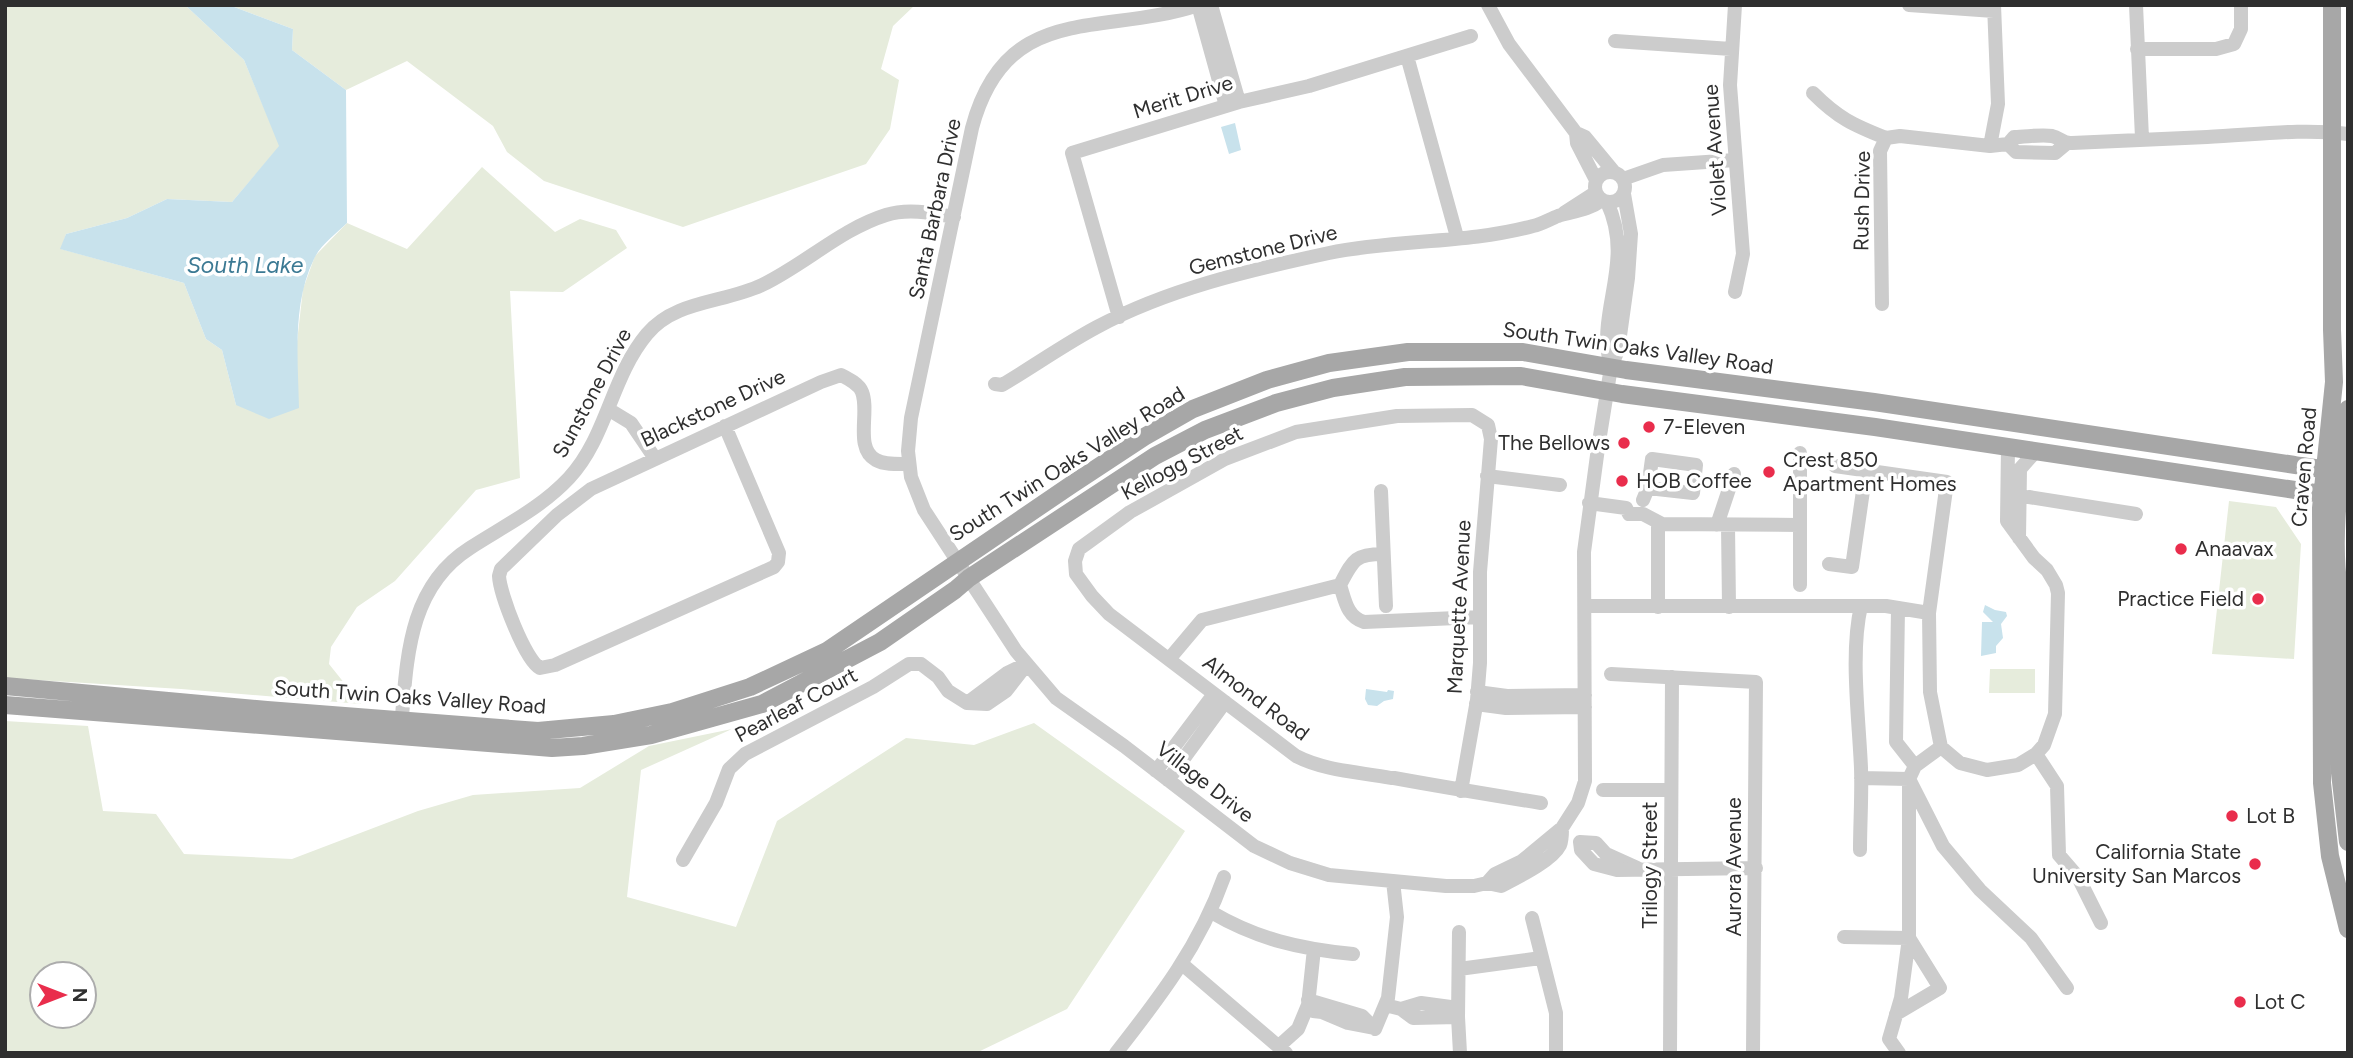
<svg xmlns="http://www.w3.org/2000/svg" width="2353" height="1058" font-family="Figtree,sans-serif">
	<style>
		.green { fill: #e6ecdc; fill-rule: evenodd }
		.water { fill: #c8e2ec }
		.lines { fill: none; stroke-linecap: round; stroke-linejoin: round }
		.minor { stroke: #ccc; stroke-width: 14 }
		.major { stroke: #a7a7a7; stroke-width: 18 }
		.poi-dot { fill: #e92d4c; stroke: #fff; stroke-width: 2.5 }
		.labels { text-anchor: middle; stroke-width: 7; stroke-linejoin: round; paint-order: stroke }
		.street-label { font-size: 21px; fill: #2f2f2f; stroke: #fff }
		.poi-label { font-size: 21px; fill: #2f2f2f; stroke: #fff; text-anchor: start }
		.water-label { font-size: 23px; font-style: italic; fill: #3b7993; stroke: #fff }
	</style>
	<rect width="100%" height="100%" fill="#fff"/>
	<path class="green" d="M5 5H185L244 60 280 146 232 202 167 199 127 218 66 234 61 249 184 283 206 339 222 350 236 405 297 342 303 289 315 256 347 223 407 249 482 167 555 232 580 219 616 230 627 248 563 292 510 291 520 478 476 490 395 581 357 607 331 647 329 664 361 704 181 689 5 678Z
		M229 5H915L893 26 881 69 899 80 890 129 866 164 683 227 544 181 507 152 493 126 407 61 346 90 292 50 293 29Z
		M2229 501 2276 507 2301 544 2294 659 2212 654Z
		M1990 669H2035V693H1989Z
		M5 721 88 726 103 811 156 814 184 854 292 859 418 811 473 795 580 788 649 746 732 729 641 770 627 897 736 927 777 821 906 738 974 745 1034 723 1185 831 1067 1009 976 1053H5ZM84 974V1016H42V974Z"/>
	<path class="water" d="M185 5H229L293 29 292 50 346 90 347 223C337 233 320 245 314 259 292 304 298 359 299 408L269 419 236 405 222 350 206 339 184 283 60 249 66 234 127 218 167 199 232 202 279 146 244 60Z
		M1235 123 1241 150 1229 154 1221 127Z
		M1985 605 1995 610 2006 612 2007 616 2001 624 2003 638 1996 646V653L1981 656 1982 622H1993L1983 612Z
		M1366 689 1387 692 1388 690 1394 691 1393 699 1384 701 1377 706 1368 705 1365 699Z"/>
	<g class="lines">
		<path class="minor" d="M1198 5C1103 37 1006 0 972 128L911 418 908 451 911 477 924 510 1016 651 1056 698 1124 746 1254 846 1290 863 1329 875 1446 886H1474L1487 883 1501 886C1516 878 1552 861 1560 845 1562 841 1562 833 1562 828
			M1198 5 1226 106
			M1211 5 1239 102
			M1488 5 1509 44 1576 133 1585 137 1614 172
			M1735 5 1730 85 1743 254 1735 292
			M1909 5 1994 11
			M2136 5 2142 138
			M1615 41 1731 49
			M2137 49H2216L2234 44 2241 29V5
			M1407 56 1457 237
			M1813 93C1838 118 1853 125 1886 138
			M1576 133 1577 143 1596 180
			M1886 138 1900 136 1990 146 2008 144 2014 137C2026 137 2041 134 2052 136 2060 138 2064 144 2072 143 2117 141 2162 139 2207 137 2254 135 2301 128 2348 134
			M2008 144 2016 152 2055 153 2067 143
			M1990 146 1998 104 1994 5
			M1595 187a15 15 0 1 1 30 0a15 15 0 1 1-30 0Z
			M1623 179 1663 165 1735 160
			M1607 202C1636 264 1595 311 1611 367
			M1564 213 1595 193
			M1882 304 1880 151 1886 138
			M1119 317 1072 153 1239 102 1309 86 1471 36
			M995 384 1002 385C1034 366 1065 344 1097 327 1168 289 1250 270 1329 253 1396 239 1467 244 1533 226 1542 224 1550 219 1558 216 1574 211 1587 211 1602 200
			M608 409 631 423 654 457
			M725 426 779 553 778 562 774 567 555 665 540 668C525 660 500 594 499 576L501 569 557 515 591 489 821 382 841 375C849 379 859 384 862 392 870 412 854 448 876 460 885 465 899 464 909 464
			M1835 466 1947 482 1929 613 1930 692 1941 747 1960 763 1987 770 2018 765 2036 754 2044 745 2055 714 2058 593 2056 585 2047 570 2034 558 2007 521 2008 448
			M1487 476 1560 485
			M1381 491 1386 606
			M2029 497 2136 514
			M1643 500 1648 488 1652 459 1696 465 1693 493 1648 488
			M1589 503 1626 508 1629 514H1643L1662 524 1800 525
			M1717 525 1734 474
			M1728 525 1729 607
			M2019 538 2020 469 2036 451
			M1829 564 1852 567 1866 470
			M1340 585C1345 600 1347 617 1364 622L1480 617
			M1340 585C1353 560 1355 554 1383 554
			M1800 585V453
			M1585 606H1886L1929 613
			M1658 607V522
			M1898 608 1896 742 1915 766
			M1170 658 1202 620 1340 585
			M1611 674 1756 682 1753 1053
			M1477 692 1507 696 1585 695
			M967 703 1007 673 1024 665
			M1476 704 1506 708 1585 707
			M401 728C407 661 407 588 470 548 504 526 541 508 569 478 607 437 611 377 647 334 675 300 724 303 762 285 804 265 841 229 886 215 908 208 932 213 954 217
			M2036 754 2057 786 2059 855 2078 877 2101 923
			M1156 771 1214 694
			M1861 778 1909 779 1943 846 1980 890 2031 938 2067 988
			M1168 780 1225 702
			M1603 790H1671
			M1461 791 1477 700 1480 663V572L1491 439 1488 425 1472 415 1397 416 1296 432 1225 459 1130 512 1079 549 1075 561 1076 574 1092 596 1109 614 1296 756C1325 771 1360 772 1391 778H1394C1443 787 1492 795 1541 803
			M1580 842 1581 850 1594 864 1617 870 1756 868
			M1580 842 1596 843 1606 854 1637 868
			M1860 850C1860 823 1862 795 1861 768 1859 719 1850 653 1861 606
			M683 860 716 803 729 769 745 754 873 687 909 664H921L938 677 948 691 967 703 987 704 1006 691 1027 664
			M1487 883 1495 874 1522 861 1562 828 1578 803 1585 781 1584 552 1598 448 1611 367 1618 350 1628 278 1631 234 1624 194
			M1211 912C1257 939 1300 949 1353 954
			M1532 918 1556 1013V1053
			M1459 932 1458 1017 1460 1053
			M1844 937 1909 938 1940 988 1896 1014
			M1182 964 1286 1053
			M1459 969 1541 958
			M1308 1000 1362 1016 1375 1029
			M1385 1005 1401 1009 1413 1018 1458 1017
			M1401 1009 1421 1003 1458 1008
			M1313 1011 1322 1012 1348 1023 1374 1028
			M1375 1029 1388 998 1397 917 1393 881
			M1279 1046 1298 1029 1308 1005 1314 949
			M1116 1053C1160 997 1200 945 1224 877
			M1670 1053 1672 677
			M1899 1053 1889 1039 1901 998 1909 938V779L1915 766 1941 747"/>
		<path class="major" d="M2332 5V330L2334 382 2321 508 2322 783 2330 856 2348 929
			M2348 409C2342 465 2330 534 2339 589L2340 773 2348 842
			M5 686 267 710 538 731 614 724 672 712 750 687 827 651 1071 485 1144 437 1193 409 1267 380 1329 363 1408 352H1523L1626 370 1874 402 2348 473
			M5 705 552 748 583 746 651 735 762 704 880 642 955 590 969 578 1155 456 1205 430 1276 403 1333 388 1405 377 1521 376 1622 394 1875 427 2348 498"/>
	</g>
	<g class="poi-dot">
		<circle cx="1649" cy="427" r="7"/>
		<circle cx="1624" cy="443" r="7"/>
		<circle cx="1769" cy="472" r="7"/>
		<circle cx="1622" cy="481" r="7"/>
		<circle cx="2181" cy="549" r="7"/>
		<circle cx="2258" cy="599" r="7"/>
		<circle cx="2232" cy="816" r="7"/>
		<circle cx="2255" cy="864" r="7"/>
		<circle cx="2240" cy="1002" r="7"/>
	</g>
	<g class="labels">
		<g class="street-label">
			<text transform="translate(1183 97) rotate(-17)" y="7">Merit Drive</text>
			<text transform="translate(1715 150) rotate(-94)" y="7">Violet Avenue</text>
			<text transform="translate(1862 201) rotate(-89)" y="7">Rush Drive</text>
			<text transform="translate(935 209) rotate(-78)" y="7">Santa Barbara Drive</text>
			<text transform="translate(1263 250) rotate(-14)" y="7">Gemstone Drive</text>
			<text transform="translate(1638 348) rotate(8)" y="7">South Twin Oaks Valley Road</text>
			<text transform="translate(592 393) rotate(-62)" y="7">Sunstone Drive</text>
			<text transform="translate(713 408) rotate(-25)" y="7">Blackstone Drive</text>
			<text transform="translate(1182 463) rotate(-28)" y="7">Kellogg Street</text>
			<text transform="translate(1067 464) rotate(-32)" y="7">South Twin Oaks Valley Road</text>
			<text transform="translate(2304 467) rotate(-85)" y="7">Craven Road</text>
			<text transform="translate(1459 607) rotate(-87)" y="7">Marquette Avenue</text>
			<text transform="translate(410 697) rotate(4)" y="7">South Twin Oaks Valley Road</text>
			<text transform="translate(1256 698) rotate(37)" y="7">Almond Road</text>
			<text transform="translate(796 705) rotate(-28)" y="7">Pearleaf Court</text>
			<text transform="translate(1205 782) rotate(38)" y="7">Village Drive</text>
			<text transform="translate(1650 865) rotate(-90)" y="7">Trilogy Street</text>
			<text transform="translate(1734 867) rotate(-90)" y="7">Aurora Avenue</text>
		</g>
		<g class="poi-label">
			<text x="1663" y="434">7-Eleven</text>
			<text x="1610" y="450" text-anchor="end">The Bellows</text>
			<text x="1783" y="467">Crest 850<tspan x="1783" dy="24">Apartment Homes</tspan></text>
			<text x="1636" y="488">HOB Coffee</text>
			<text x="2195" y="556">Anaavax</text>
			<text x="2244" y="606" text-anchor="end">Practice Field</text>
			<text x="2246" y="823">Lot B</text>
			<text x="2241" y="859" text-anchor="end">California State<tspan x="2241" dy="24">University San Marcos</tspan></text>
			<text x="2254" y="1009">Lot C</text>
		</g>
		<g class="water-label">
			<text x="245" y="273">South Lake</text>
		</g>
	</g>
	<rect width="2353" height="1058" fill="none" stroke="#2f2f2f" stroke-width="14"/>
	<g transform="translate(63 995) rotate(90)"><circle r="33" fill="#ffffff" stroke="#acacac" stroke-width="2"/>
	<path d="M0-5L12 26L0 18L-12 26Z" fill="#e92d4c"/>
	<text y="-10" font-size="19" font-weight="bold" text-anchor="middle" fill="#2f2f2f">N</text>
	</g>
</svg>
